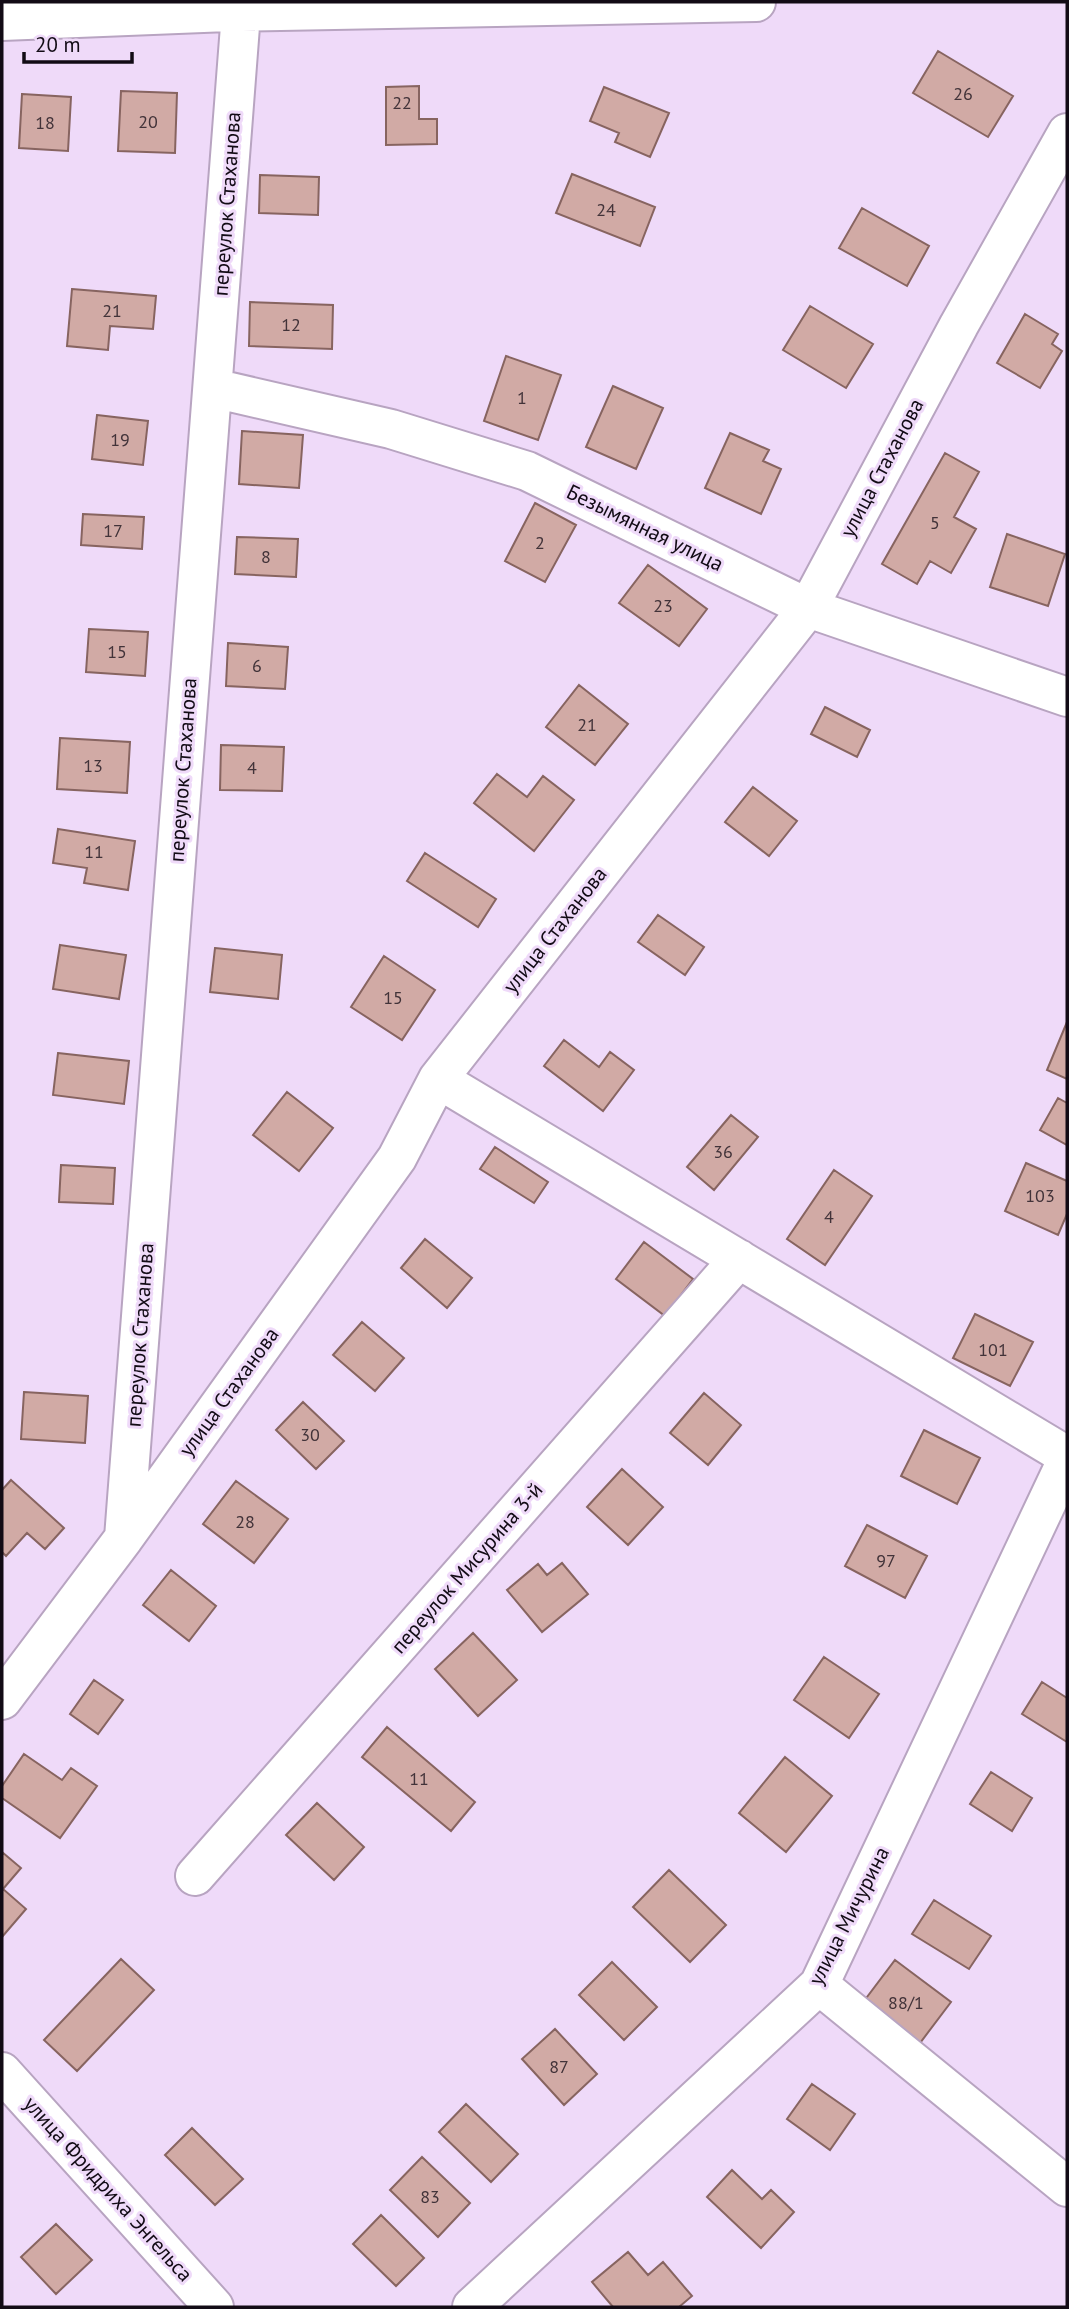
<svg xmlns="http://www.w3.org/2000/svg" width="1069" height="2309" font-family="'PT Sans',sans-serif">
	<style>
		.building { fill: #d1aaa5; stroke: #876460; stroke-width: 2 }
		.lines { fill: none; stroke-linecap: round; stroke-linejoin: round }
		.minor-casing { stroke: #b8a4c1; stroke-width: 42 }
		.minor { stroke: #fff; stroke-width: 38 }
		.labels { text-anchor: middle; stroke-width: 6; stroke-linejoin: round; paint-order: stroke }
		.number-label { font-size: 18px; fill: #423339 }
		.street-label { font-size: 21px; fill: #120b15; stroke: #efdaf9 }
	</style>
	<rect width="100%" height="100%" fill="#efdaf9"/>
	<path class="building" d="M938 51 1013 96 988 137 913 93Z
		M419 86V119H437V144L386 145V87Z
		M604 87 669 113 650 157 615 142 619 133 590 121Z
		M121 91 177 93 175 153 118 151Z
		M22 94 71 97 68 151 19 148Z
		M572 174 655 207 640 246 556 213Z
		M260 175 319 177 318 215 259 213Z
		M862 208 929 246 907 286 839 248Z
		M72 289 156 296 153 329 110 326 108 350 67 346Z
		M250 302 333 305 332 349 249 346Z
		M810 306 873 344 846 388 783 350Z
		M1025 314 1058 334 1052 344 1062 351 1040 388 997 363Z
		M506 356 561 375 538 440 484 421Z
		M613 386 663 408 636 469 586 447Z
		M97 415 148 421 143 465 92 459Z
		M242 431 303 435 299 488 239 484Z
		M730 433 769 450 763 461 781 469 761 514 705 488Z
		M945 453 979 472 954 517 976 529 951 573 930 561 917 584 882 564Z
		M535 503 576 525 545 582 505 561Z
		M83 514 144 517 142 549 81 545Z
		M1007 534 1065 554 1048 606 990 587Z
		M237 537 298 539 296 577 235 574Z
		M648 565 707 609 679 646 619 603Z
		M89 629 148 632 145 676 86 672Z
		M228 643 288 647 285 689 226 686Z
		M579 685 628 724 595 765 546 727Z
		M825 707 870 730 857 757 811 734Z
		M60 738 130 742 127 793 57 789Z
		M221 745 284 747 282 791 220 790Z
		M497 774 527 797 543 776 574 800 534 851 474 803Z
		M753 787 797 821 769 856 725 822Z
		M58 829 135 841 128 890 84 883 87 868 53 863Z
		M425 853 496 899 478 927 407 881Z
		M658 915 704 947 685 975 638 942Z
		M60 945 126 955 119 999 53 989Z
		M215 948 282 955 278 999 210 992Z
		M384 956 435 990 402 1040 351 1007Z
		M1067 1022V1079L1047 1070Z
		M564 1040 599 1067 610 1052 634 1070 603 1111 544 1066Z
		M58 1053 129 1061 124 1104 53 1095Z
		M287 1092 333 1128 299 1171 253 1135Z
		M1058 1098 1067 1103V1145L1040 1130Z
		M731 1115 758 1137 714 1190 687 1167Z
		M495 1147 548 1182 534 1203 480 1169Z
		M1026 1163 1067 1181V1214L1058 1235 1005 1211Z
		M61 1165 115 1168 113 1204 59 1202Z
		M834 1170 872 1196 825 1265 787 1239Z
		M425 1239 472 1278 447 1308 401 1268Z
		M644 1242 693 1279 665 1316 616 1279Z
		M975 1314 1033 1342 1010 1386 953 1358Z
		M362 1322 404 1358 375 1391 333 1355Z
		M24 1392 88 1396 85 1443 21 1439Z
		M704 1393 741 1425 708 1465 670 1433Z
		M303 1402 344 1441 316 1469 276 1430Z
		M924 1430 980 1458 957 1504 901 1476Z
		M622 1469 663 1507 628 1545 587 1507Z
		M11 1480 64 1528 45 1549 27 1533 6 1556 2 1552V1490Z
		M236 1481 288 1519 254 1563 203 1524Z
		M867 1525 927 1556 905 1598 845 1566Z
		M562 1563 588 1594 542 1632 507 1590 538 1564 547 1575Z
		M171 1570 216 1606 189 1641 143 1605Z
		M473 1633 517 1680 478 1716 435 1669Z
		M824 1657 879 1694 849 1738 794 1700Z
		M94 1680 123 1700 98 1734 70 1714Z
		M1042 1682 1067 1698V1742L1022 1714Z
		M387 1727 475 1802 451 1831 362 1757Z
		M24 1754 62 1780 71 1768 97 1786 60 1838 2 1798V1786Z
		M785 1757 832 1796 786 1852 739 1813Z
		M991 1772 1032 1798 1012 1831 970 1804Z
		M317 1803 364 1847 334 1880 286 1835Z
		M2 1852 21 1868 3 1889 26 1909 2 1937Z
		M669 1870 726 1925 690 1962 633 1907Z
		M934 1900 991 1936 969 1969 912 1934Z
		M121 1959 154 1990 77 2071 44 2040Z
		M895 1960 951 2002 917 2047 861 2005Z
		M612 1962 657 2007 624 2040 579 1995Z
		M555 2029 597 2074 564 2105 522 2059Z
		M812 2084 855 2114 830 2150 787 2119Z
		M466 2104 518 2154 491 2182 439 2132Z
		M192 2128 243 2179 215 2205 165 2155Z
		M422 2157 470 2203 438 2237 390 2190Z
		M732 2170 762 2199 771 2190 794 2212 761 2248 707 2197Z
		M381 2215 424 2258 396 2286 353 2244Z
		M56 2224 92 2260 56 2294 21 2257Z
		M628 2252 648 2275 663 2262 692 2296 679 2307H613L592 2282Z"/>
	<g class="lines">
		<defs>
			<path id="minor" d="M2 21 228 12 756 2
				M213 388 391 429 527 471 808 608 1067 697
				M438 1079 1067 1456
				M124 1538 241 13 237 2
				M2 1700 124 1538 397 1158 438 1079 808 608 959 325 1067 133
				M195 1876 739 1259
				M819 1985 1067 2187
				M2 2072 214 2307
				M472 2307 819 1985 1067 1460"/>
		</defs>
		<use href="#minor" class="minor-casing"/>
		<use href="#minor" class="minor"/>
	</g>
	<g class="labels">
		<g class="number-label">
			<text x="963" y="100">26</text>
			<text x="402" y="109">22</text>
			<text x="148" y="128">20</text>
			<text x="45" y="129">18</text>
			<text x="606" y="216">24</text>
			<text x="112" y="317">21</text>
			<text x="291" y="331">12</text>
			<text x="522" y="404">1</text>
			<text x="120" y="446">19</text>
			<text x="935" y="529">5</text>
			<text x="113" y="537">17</text>
			<text x="540" y="549">2</text>
			<text x="266" y="563">8</text>
			<text x="663" y="612">23</text>
			<text x="117" y="658">15</text>
			<text x="257" y="672">6</text>
			<text x="587" y="731">21</text>
			<text x="93" y="772">13</text>
			<text x="252" y="774">4</text>
			<text x="94" y="858">11</text>
			<text x="393" y="1004">15</text>
			<text x="723" y="1158">36</text>
			<text x="1040" y="1202">103</text>
			<text x="829" y="1223">4</text>
			<text x="993" y="1356">101</text>
			<text x="310" y="1441">30</text>
			<text x="245" y="1528">28</text>
			<text x="886" y="1567">97</text>
			<text x="419" y="1785">11</text>
			<text x="906" y="2009">88/1</text>
			<text x="559" y="2073">87</text>
			<text x="430" y="2203">83</text>
		</g>
		<g class="street-label">
			<text transform="translate(227 204) rotate(-86)" y="7">переулок Стаханова</text>
			<text transform="translate(882 468) rotate(-62)" y="7">улица Стаханова</text>
			<text transform="translate(645 528) rotate(26)" y="7">Безымянная улица</text>
			<text transform="translate(183 770) rotate(-86)" y="7">переулок Стаханова</text>
			<text transform="translate(555 930) rotate(-52)" y="7">улица Стаханова</text>
			<text transform="translate(140 1335) rotate(-86)" y="7">переулок Стаханова</text>
			<text transform="translate(229 1392) rotate(-54)" y="7">улица Стаханова</text>
			<text transform="translate(467 1568) rotate(-49)" y="7">переулок Мисурина 3-й</text>
			<text transform="translate(849 1916) rotate(-63)" y="7">улица Мичурина</text>
			<text transform="translate(108 2189) rotate(48)" y="7">улица Фридриха Энгельса</text>
		</g>
	</g>
	<rect width="1069" height="2309" fill="none" stroke="#120b15" stroke-width="7"/>
	<path d="M24 52v10h108v-10" fill="none" stroke="#120b15" stroke-width="3.5"/>
	<text x="35" y="52" font-size="21" fill="#120b15" stroke="#efdaf9" stroke-width="5" paint-order="stroke">20 m</text>
</svg>
